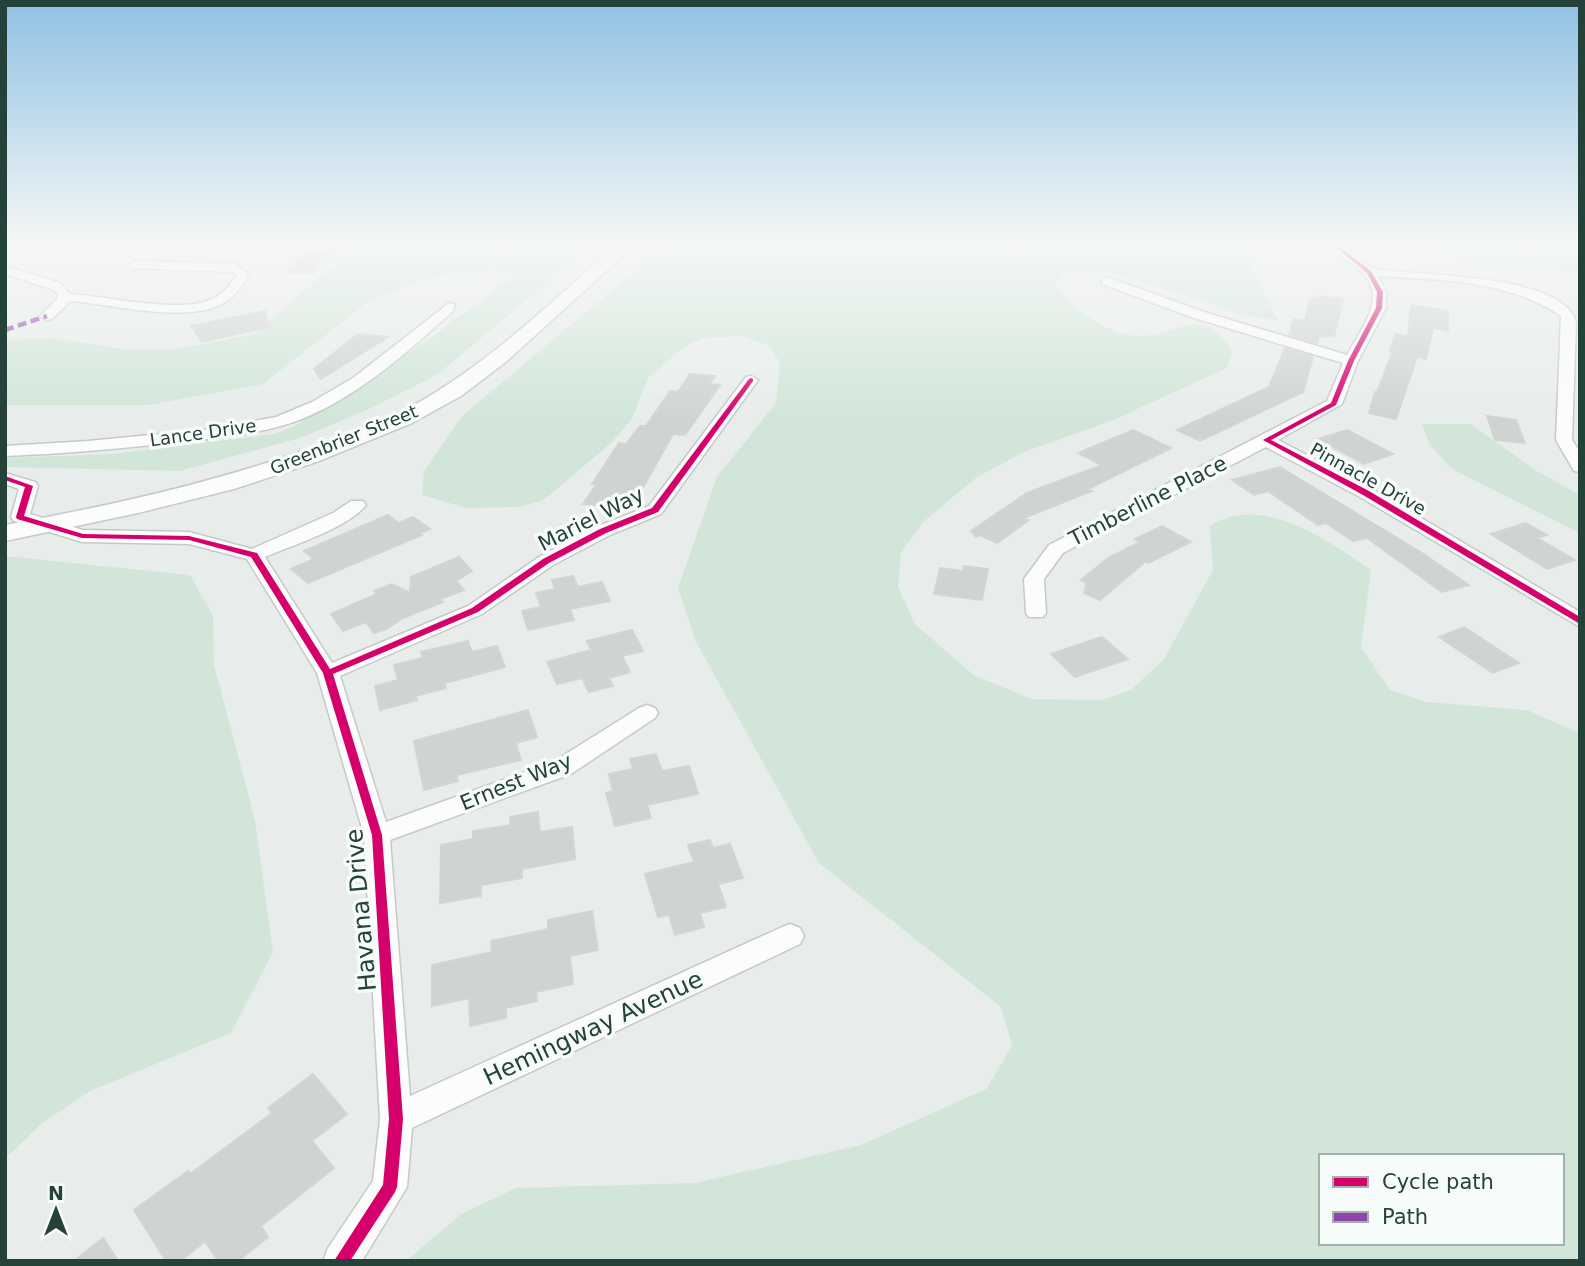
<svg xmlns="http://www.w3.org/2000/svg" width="1585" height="1266" font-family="'DejaVu Sans',sans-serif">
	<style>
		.green { fill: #d1e6d8; fill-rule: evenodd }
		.building { fill: #cfd4d2; stroke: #d1d6d4; stroke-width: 2 }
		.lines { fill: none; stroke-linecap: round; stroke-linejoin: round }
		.minor-casing { stroke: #c5cac8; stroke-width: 3 }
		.secondary-casing { stroke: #c3cbc8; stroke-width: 3 }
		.minor { fill: #fcfcfc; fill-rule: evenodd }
		.secondary { fill: #fcfcfc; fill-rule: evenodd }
		.quiet { stroke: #8e44ad; stroke-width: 4.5; stroke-dasharray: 9 4.5; stroke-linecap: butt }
		.cycleway-casing { stroke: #f7fbf9; stroke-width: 4 }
		.cycleway { fill: #d6006c; fill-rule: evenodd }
		.labels { text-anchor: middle; stroke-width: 7; stroke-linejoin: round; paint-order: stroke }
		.far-street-label { font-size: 18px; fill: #24423a; stroke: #f7fbf9 }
		.street-label { font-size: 21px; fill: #24423a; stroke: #f7fbf9 }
		.near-street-label { font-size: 24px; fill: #24423a; stroke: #f7fbf9 }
	</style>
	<rect width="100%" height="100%" fill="#e8edeb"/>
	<path class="green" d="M196 241H597L438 374 369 409 300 438 180 471 5 467V458L112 454 274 434 295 426 429 339 514 276 497 270 428 277 370 300 263 384 148 405H5V340L51 338 124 349H178L254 334 350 251 202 247Z
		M671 241H1237L1254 260 1249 265 1278 320C1264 318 1249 317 1236 313 1178 294 1126 269 1064 271L1055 283C1069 308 1111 337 1141 336 1181 335 1203 302 1232 352L1227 368 1111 421 1024 452 977 477 923 522 901 553 898 587 915 624 975 676 1032 699 1102 700 1131 690 1164 659 1213 570 1210 526C1261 492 1329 541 1371 570L1361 647 1390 690 1427 702 1527 710 1580 733V1261H406L461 1214 516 1188 695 1183 861 1145 986 1089 1012 1046 1001 1007 819 863 696 642 678 588 717 477 776 403 780 364 771 347 742 336 704 338 688 344 648 378 632 419 612 442 544 500 519 507 466 508 422 495 424 471 462 416ZM1321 1156H1562V1243H1321Z
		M1410 241H1580V274C1553 269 1526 263 1499 260 1466 258 1439 258 1410 241Z
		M1422 424H1471L1535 470 1580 495V533L1452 469 1430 445Z
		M5 556 190 575 213 616 214 665 255 820 273 952 231 1033 90 1091 41 1124 5 1159Z"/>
	<path class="building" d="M305 252H333L313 273H284Z
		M1319 296 1343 299 1334 336 1319 337 1317 343 1289 335 1294 319 1305 321 1310 298 1318 299Z
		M1411 305 1448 311V331L1433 328 1426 359 1417 357 1396 419 1369 413 1375 392H1377L1393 351H1390L1395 334 1408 337Z
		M265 311 269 327 202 342 191 326Z
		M358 334 388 337 321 379 314 369Z
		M1285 348 1313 357 1303 392 1200 441 1177 430 1269 387Z
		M690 374 715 376 709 384 720 385 685 435 673 434 636 500 617 498 611 507 583 504 596 485 592 484 619 443 626 444 640 426H646L670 391 678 392Z
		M1487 416 1516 420 1525 443 1495 440Z
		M1133 430 1171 448 1088 489 1092 491 1024 518 1029 520 997 543 980 535 976 537 971 531 1027 493 1102 465 1078 453Z
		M1347 430 1393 454 1364 464 1318 439Z
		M1280 467 1422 553 1469 585 1442 592 1367 538 1353 541 1326 523 1318 525 1268 491 1254 495 1232 480Z
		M388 515 399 523 413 517 430 529 420 533 422 535 308 583 291 569 314 559 304 551Z
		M1525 523 1547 535 1537 538 1575 560 1547 569 1491 534Z
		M1162 526 1191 542 1148 563 1146 561 1100 600 1084 593 1087 583 1081 580 1108 558 1140 542 1135 539Z
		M459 557 472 571 456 581 464 590 440 599 443 602 403 618 386 629 374 633 366 622 343 631 331 614 377 594 374 591 392 584 410 593 411 577Z
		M964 566 988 569 982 600 934 594 940 568 963 571Z
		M573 576 578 587 602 582 610 601 570 609 574 620 528 630 522 611 541 607 536 593 555 589 552 580Z
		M1464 627 1519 663 1493 673 1439 637Z
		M632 630 643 651 622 656 630 672 609 678 613 686 589 692 582 678 557 684 547 662 591 650 587 641Z
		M1102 637 1128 659 1075 677 1051 654Z
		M468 641 472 652 497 646 505 667 445 683 446 688 415 696 417 700 380 710 375 686 398 680 394 665 423 658 421 652Z
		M528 710 537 737 516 743 521 760 457 775 458 781 424 790 414 741Z
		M656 754 662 771 689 766 698 794 647 805 651 818 615 826 606 793 613 791 609 774 633 769 630 759Z
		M538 812 540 832 572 827 575 859 522 869V878L481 885V896L440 903 441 845 473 839V831L511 825 510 817Z
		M710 840 713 848 730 844 743 878 718 884 726 907 700 913 704 927 675 935 669 915 658 917 645 874 694 862 688 845Z
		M592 911 598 950 570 956 573 984 536 992 537 1001 506 1008V1018L470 1026 469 998 432 1006V965L492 952 491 941 548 929V920Z
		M313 1074 347 1114 312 1141 334 1168 261 1226 268 1237 238 1261H218L205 1241 181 1261H166L134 1210 188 1171 190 1174 272 1113 268 1108Z
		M103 1238 118 1261H74Z"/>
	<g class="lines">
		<defs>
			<path id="minor" d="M1324 241H1337C1347 249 1363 266 1375 269 1416 276 1563 273 1576 322L1572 440 1580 452V472L1574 471 1556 440 1561 316C1508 280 1439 280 1378 276L1386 292V308L1358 361 1342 404 1278 440 1372 489 1580 612V627L1360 497 1266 447 1063 553 1044 579 1046 613 1043 617H1029L1026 613 1024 579 1049 545 1327 401 1343 363 1191 317 1102 284V278H1110L1201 311 1347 355C1360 330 1388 298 1362 272 1350 261 1335 253 1324 241Z
				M135 261 235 264 250 274C243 285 236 295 225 302 190 325 112 304 70 301L52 319 47 320 40 316 57 299 58 294 52 289 5 274V266L60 283 70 294C107 296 183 315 214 298 224 293 230 284 237 275L232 272 131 268 129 265Z
				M449 303 454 304V310C408 352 360 395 302 419 260 435 215 438 171 443 116 449 61 454 5 456V446L88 441 203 430 276 417 312 402 353 378Z
				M751 376 758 380 661 514 610 535 553 565 482 614 340 676 386 822 553 762 639 708 647 705 655 708 658 713 655 718 571 774 390 840 410 1096 780 928 790 924 800 928 804 936 800 944 412 1128 407 1187 362 1261H323L328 1248 373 1181 380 1119 364 835 317 673 247 559 189 544 82 542 14 521 11 517 19 489 5 484V473L35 482 38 486 30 514 83 530 189 532 252 549 333 513 351 501H363L366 505C348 528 293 545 265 557L332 663 468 606 539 557 596 527 649 506 746 377Z"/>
			<path id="secondary" d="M622 241H639L507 361 461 396 412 423 319 461 234 489 138 513 5 541V525C114 505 221 481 325 443 363 428 402 414 436 392 504 350 561 292 622 241Z"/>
		</defs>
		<use href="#minor" class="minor-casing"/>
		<use href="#secondary" class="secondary-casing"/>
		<use href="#minor" class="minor"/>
		<use href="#secondary" class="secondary"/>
		<path class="quiet" d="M5 330 47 316"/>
		<defs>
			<path id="cycleway" d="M1328 241H1332L1371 271 1383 292 1382 308 1354 361 1336 405 1271 440 1369 491 1580 617V624L1363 495 1263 440 1331 403 1348 361 1376 308 1377 292 1367 273Z
				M751 378 753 379V381L658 512 606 533 549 563 478 612 333 674 382 835 403 1119 397 1187 395 1192 350 1261H334L383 1185 389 1119 372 835 323 673 251 557 189 540 82 538 17 519 16 517 25 487 5 480V476L33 486 24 516 83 534 189 536 257 553 330 669 472 608 543 559 600 529 652 508 749 379Z"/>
		</defs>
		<use href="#cycleway" class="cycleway-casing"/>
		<use href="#cycleway" class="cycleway"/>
	</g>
	<linearGradient id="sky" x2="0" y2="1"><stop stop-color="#8fc1e3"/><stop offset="0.58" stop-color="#f5f7f6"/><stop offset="1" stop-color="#f5f7f6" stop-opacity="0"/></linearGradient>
	<rect width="1585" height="418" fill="url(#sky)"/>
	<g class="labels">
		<g class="far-street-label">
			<text transform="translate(203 433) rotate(-8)" y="6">Lance Drive</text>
			<text transform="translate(344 440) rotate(-22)" y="6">Greenbrier Street</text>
			<text transform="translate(1368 479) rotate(29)" y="6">Pinnacle Drive</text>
		</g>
		<g class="street-label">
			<text transform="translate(1148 501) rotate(-27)" y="7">Timberline Place</text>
			<text transform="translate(591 519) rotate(-27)" y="7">Mariel Way</text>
			<text transform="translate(516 782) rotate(-22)" y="7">Ernest Way</text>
		</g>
		<g class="near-street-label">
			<text transform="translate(361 910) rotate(-95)" y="8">Havana Drive</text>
			<text transform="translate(593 1028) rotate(-25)" y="8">Hemingway Avenue</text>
		</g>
	</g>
	<rect width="1585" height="1266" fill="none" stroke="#24423a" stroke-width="14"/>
	<rect x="1319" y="1154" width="245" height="91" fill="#f7fbf9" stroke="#a3b1ad" stroke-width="2"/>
	<rect x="1333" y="1177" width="35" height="10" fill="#d6006c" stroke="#a3b1ad" stroke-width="2"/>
	<text x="1382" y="1189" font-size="21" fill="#24423a">Cycle path</text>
	<rect x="1333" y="1212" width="35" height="10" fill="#8e44ad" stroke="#a3b1ad" stroke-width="2"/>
	<text x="1382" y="1224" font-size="21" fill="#24423a">Path</text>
	<g transform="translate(56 1210)" stroke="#f7fbf9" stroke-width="5" paint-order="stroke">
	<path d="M0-5L12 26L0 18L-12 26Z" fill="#24423a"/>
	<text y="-10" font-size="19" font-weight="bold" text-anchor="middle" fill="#24423a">N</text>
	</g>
</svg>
